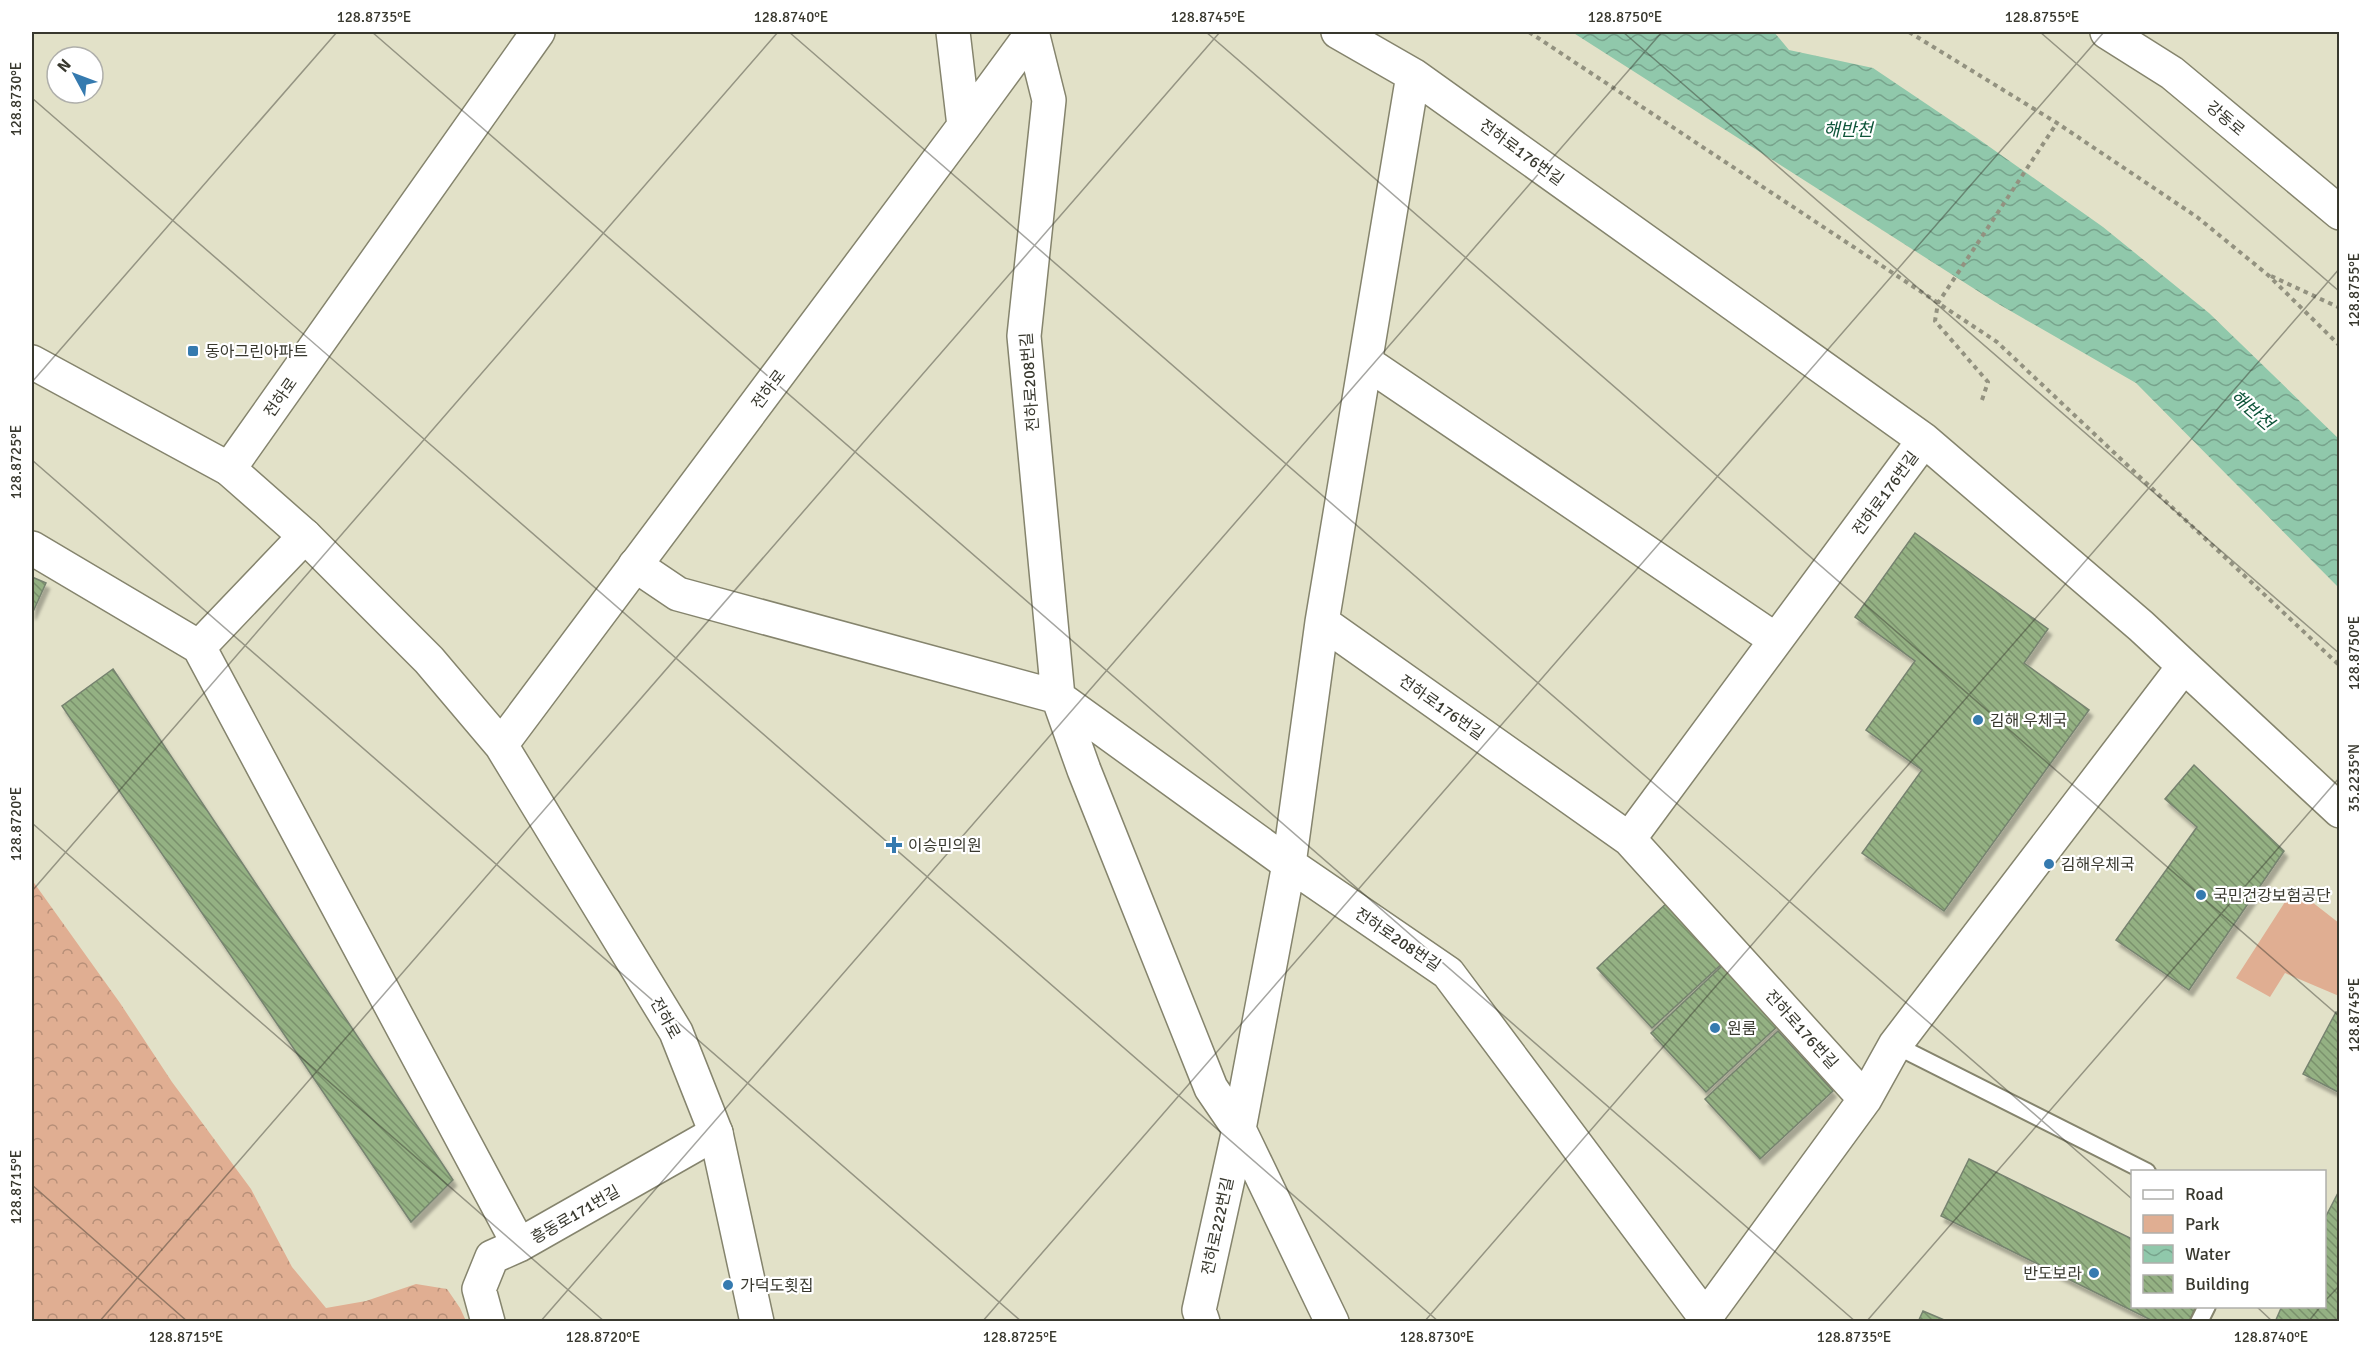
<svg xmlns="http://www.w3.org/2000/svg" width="2371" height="1353" font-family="Signika,'Noto Sans KR',sans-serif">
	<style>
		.forest { fill: url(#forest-crowns) }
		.green { fill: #e0ae92 }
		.water { fill: url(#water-waves) }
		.building { fill: url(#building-back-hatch); stroke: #76836f; stroke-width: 1.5; filter: url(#shadow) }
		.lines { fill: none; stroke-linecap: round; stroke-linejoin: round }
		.service-casing { stroke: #85846d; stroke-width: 20 }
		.minor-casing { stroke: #85846d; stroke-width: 36 }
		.tertiary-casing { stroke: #85846d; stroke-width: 36 }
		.secondary-casing { stroke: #85846d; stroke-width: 36 }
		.path { stroke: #939280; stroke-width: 4; stroke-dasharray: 4.5 4.5; stroke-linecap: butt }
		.service { stroke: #fff; stroke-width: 16 }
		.minor { stroke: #fff; stroke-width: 33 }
		.tertiary { stroke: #fff; stroke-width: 33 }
		.secondary { stroke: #fff; stroke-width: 33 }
		.ticks { fill: none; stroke: #38382e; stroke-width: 1.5; stroke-opacity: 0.45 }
		.poi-dot { fill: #357aaf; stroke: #fff; stroke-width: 2 }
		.labels { text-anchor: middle; stroke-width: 4.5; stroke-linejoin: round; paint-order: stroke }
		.street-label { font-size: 16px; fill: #38382e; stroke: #fff }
		.poi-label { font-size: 16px; fill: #38382e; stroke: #fff; text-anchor: start }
		.water-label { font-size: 18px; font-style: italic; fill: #0f553a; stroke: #fff }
		.neatline { fill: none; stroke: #38382e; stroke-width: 2 }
		.ticks-label { font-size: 15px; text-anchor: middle; fill: #38382e }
	</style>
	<defs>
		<pattern id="forest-crowns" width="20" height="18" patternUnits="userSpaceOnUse" patternTransform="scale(1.5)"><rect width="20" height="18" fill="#e0ae92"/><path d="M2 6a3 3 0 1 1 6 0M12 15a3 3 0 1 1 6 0" fill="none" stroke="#b78f78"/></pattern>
		<pattern id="water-waves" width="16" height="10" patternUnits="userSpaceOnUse" patternTransform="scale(1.5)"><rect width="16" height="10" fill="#90c8ab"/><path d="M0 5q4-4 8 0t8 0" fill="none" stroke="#77a38c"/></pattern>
		<pattern id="building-back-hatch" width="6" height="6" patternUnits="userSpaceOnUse" patternTransform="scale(1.5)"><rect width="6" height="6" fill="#94b183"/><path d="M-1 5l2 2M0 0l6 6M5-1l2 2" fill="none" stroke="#7a916c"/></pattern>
		<filter id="shadow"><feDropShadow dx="3.5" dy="6" stdDeviation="1.5" flood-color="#0004"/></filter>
	</defs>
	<rect width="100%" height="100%" fill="#e2e1c8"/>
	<path class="forest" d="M32 880 120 1003 172 1082 251 1189 292 1267 326 1308 366 1301 416 1284 447 1289 460 1308 466 1321H32Z"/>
	<path class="green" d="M2294 888 2339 923V996L2285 973 2270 997 2236 978Z"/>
	<path class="water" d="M1572 32H1774L1789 50 1873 68 1977 138 2103 227 2209 313 2339 439V588L2136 383 1995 302Z"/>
	<path class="building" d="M1915 533 2048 629 2024 663 2089 710 1944 911 1862 853 1922 770 1866 730 1915 661 1855 617Z
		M32 577 46 583 32 614Z
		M113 669 453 1180 411 1222 62 706Z
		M2194 765 2284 851 2189 990 2116 940 2197 827 2165 799Z
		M1670 900 1726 960 1652 1028 1597 968Z
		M1724 964 1780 1024 1706 1092 1651 1033Z
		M2336 1012 2340 1014V1093L2303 1074Z
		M1778 1031 1833 1091 1760 1159 1705 1099Z
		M1969 1159 2132 1239V1306H2196L2189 1322H2155L1941 1216Z
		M2340 1189V1322H2275L2282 1306H2324V1220Z
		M1923 1311 1949 1322H1918Z"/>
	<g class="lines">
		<defs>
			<path id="service" d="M1895 1045 2147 1172
				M2199 1322 2207 1306"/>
			<path id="minor" d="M1032 32 1049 100 1024 336 1058 697 1084 770 1211 1088 1239 1129 1332 1322
				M1338 32 1413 75 1924 440 2141 626 2340 811
				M1367 363 1776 640
				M229 469 538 32
				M32 548 199 647 519 1245
				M635 565 678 594 1058 697 1289 864 1448 973 1705 1317
				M1322 622 1629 839 1865 1099
				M199 647 305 536
				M1629 839 1924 440
				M488 1322 479 1289 492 1257 519 1245 716 1133
				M1203 1322 1199 1310 1239 1129 1289 864 1322 622 1413 75
				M1702 1322 1865 1099 1895 1045 2184 666"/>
			<path id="tertiary" d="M2107 32 2172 73 2340 213"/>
			<path id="secondary" d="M953 32 964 126
				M32 362 229 469 305 536 429 660 501 745 676 1032 716 1133 757 1322
				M501 745 964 126 1033 32"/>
		</defs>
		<use href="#service" class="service-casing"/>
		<use href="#minor" class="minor-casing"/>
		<use href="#tertiary" class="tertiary-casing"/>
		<use href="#secondary" class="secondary-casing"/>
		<path class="path" d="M1529 32 1997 342 2340 666
			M1909 32 2057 123 2197 217 2268 275 2340 346
			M2271 276 2340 308
			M1982 400 1988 382 1935 321 1938 303 2057 123"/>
		<use href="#service" class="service"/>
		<use href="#minor" class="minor"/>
		<use href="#tertiary" class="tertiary"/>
		<use href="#secondary" class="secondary"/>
	</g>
	<path class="ticks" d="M372 32 1856 1322M789 32 2132 1199M1206 32 2340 1017M1623 32 2340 654M2040 32 2340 292M32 98 1439 1322M32 382 337 32M32 460 1022 1322M32 823 605 1322M32 891 778 32M32 1185 188 1322M2324 1302 2340 1285M2256 1306 2273 1322M99 1322 1220 32M540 1322 1662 32M982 1322 2104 32M1424 1322 2340 268M1866 1322 2340 777M2308 1322 2321 1306"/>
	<g class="poi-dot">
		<rect x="187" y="345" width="12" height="12" rx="3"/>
		<circle cx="1978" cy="720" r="6"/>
		<path d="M891 836h6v6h6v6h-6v6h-6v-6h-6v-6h6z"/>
		<circle cx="2049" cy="864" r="6"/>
		<circle cx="2201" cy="895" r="6"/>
		<circle cx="1715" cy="1028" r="6"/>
		<circle cx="2094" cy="1273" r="6"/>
		<circle cx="728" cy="1285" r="6"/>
	</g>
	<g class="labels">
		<g class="street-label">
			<text transform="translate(2226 118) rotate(40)" y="6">강동로</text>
			<text transform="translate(1522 152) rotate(36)" y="6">전하로176번길</text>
			<text transform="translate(1029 382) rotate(-94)" y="6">전하로208번길</text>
			<text transform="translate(768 389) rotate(-53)" y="6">전하로</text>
			<text transform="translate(280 397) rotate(-55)" y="6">전하로</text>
			<text transform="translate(1885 493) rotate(-54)" y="6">전하로176번길</text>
			<text transform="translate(1442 707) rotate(35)" y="6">전하로176번길</text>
			<text transform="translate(1398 939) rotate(34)" y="6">전하로208번길</text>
			<text transform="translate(666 1018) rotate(61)" y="6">전하로</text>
			<text transform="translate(1802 1029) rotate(48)" y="6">전하로176번길</text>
			<text transform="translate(575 1214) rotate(-30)" y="6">흥동로171번길</text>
			<text transform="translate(1217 1226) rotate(-78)" y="6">전하로222번길</text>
		</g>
		<g class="poi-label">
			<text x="205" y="357">동아그린아파트</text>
			<text x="1990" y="726">김해 우체국</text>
			<text x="908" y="851">이승민의원</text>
			<text x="2061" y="870">김해우체국</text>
			<text x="2213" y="901">국민건강보험공단</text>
			<text x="1727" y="1034">원룸</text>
			<text x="2082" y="1279" text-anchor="end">반도보라</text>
			<text x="740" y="1291">가덕도횟집</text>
		</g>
		<g class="water-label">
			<text x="1848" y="136">해반천</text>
			<text transform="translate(2252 410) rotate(41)" y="6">해반천</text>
		</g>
	</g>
	<rect width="2371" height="1353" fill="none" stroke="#ffffff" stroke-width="66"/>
	<rect x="2131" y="1170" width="195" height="138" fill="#ffffff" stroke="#afafab" stroke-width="1.5"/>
	<rect x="2143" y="1190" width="30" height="9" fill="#ffffff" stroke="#afafab" stroke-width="1.5"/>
	<text x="2185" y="1200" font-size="18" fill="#38382e">Road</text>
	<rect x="2143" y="1215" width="30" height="18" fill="#e0ae92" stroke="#afafab" stroke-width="1.5"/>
	<text x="2185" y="1230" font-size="18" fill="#38382e">Park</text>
	<rect x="2143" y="1245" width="30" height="18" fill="url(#water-waves)" stroke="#afafab" stroke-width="1.5"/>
	<text x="2185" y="1260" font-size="18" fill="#38382e">Water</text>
	<rect x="2143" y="1275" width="30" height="18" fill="url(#building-back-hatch)" stroke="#afafab" stroke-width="1.5"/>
	<text x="2185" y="1290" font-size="18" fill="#38382e">Building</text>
	<g transform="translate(75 75) rotate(311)"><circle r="28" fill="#ffffff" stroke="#afafab" stroke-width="1.5"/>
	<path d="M0-4.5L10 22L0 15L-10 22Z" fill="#357aaf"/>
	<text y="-9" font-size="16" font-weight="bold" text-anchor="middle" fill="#38382e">N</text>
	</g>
	<rect x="33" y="33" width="2305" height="1287" class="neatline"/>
	<g class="ticks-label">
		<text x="374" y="22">128.8735°E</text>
		<text x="791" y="22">128.8740°E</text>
		<text x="1208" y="22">128.8745°E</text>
		<text x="1625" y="22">128.8750°E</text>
		<text x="2042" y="22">128.8755°E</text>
		<text transform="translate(16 99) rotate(-90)" y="5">128.8730°E</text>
		<text transform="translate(2354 290) rotate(-90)" y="5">128.8755°E</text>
		<text transform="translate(16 462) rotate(-90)" y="5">128.8725°E</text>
		<text transform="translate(2354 653) rotate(-90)" y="5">128.8750°E</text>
		<text transform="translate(2354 778) rotate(-90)" y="5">35.2235°N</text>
		<text transform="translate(16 824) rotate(-90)" y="5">128.8720°E</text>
		<text transform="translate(2354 1015) rotate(-90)" y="5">128.8745°E</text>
		<text transform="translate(16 1187) rotate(-90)" y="5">128.8715°E</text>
		<text x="186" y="1342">128.8715°E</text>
		<text x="603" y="1342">128.8720°E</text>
		<text x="1020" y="1342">128.8725°E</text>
		<text x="1437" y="1342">128.8730°E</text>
		<text x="1854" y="1342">128.8735°E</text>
		<text x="2271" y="1342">128.8740°E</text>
	</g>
</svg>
